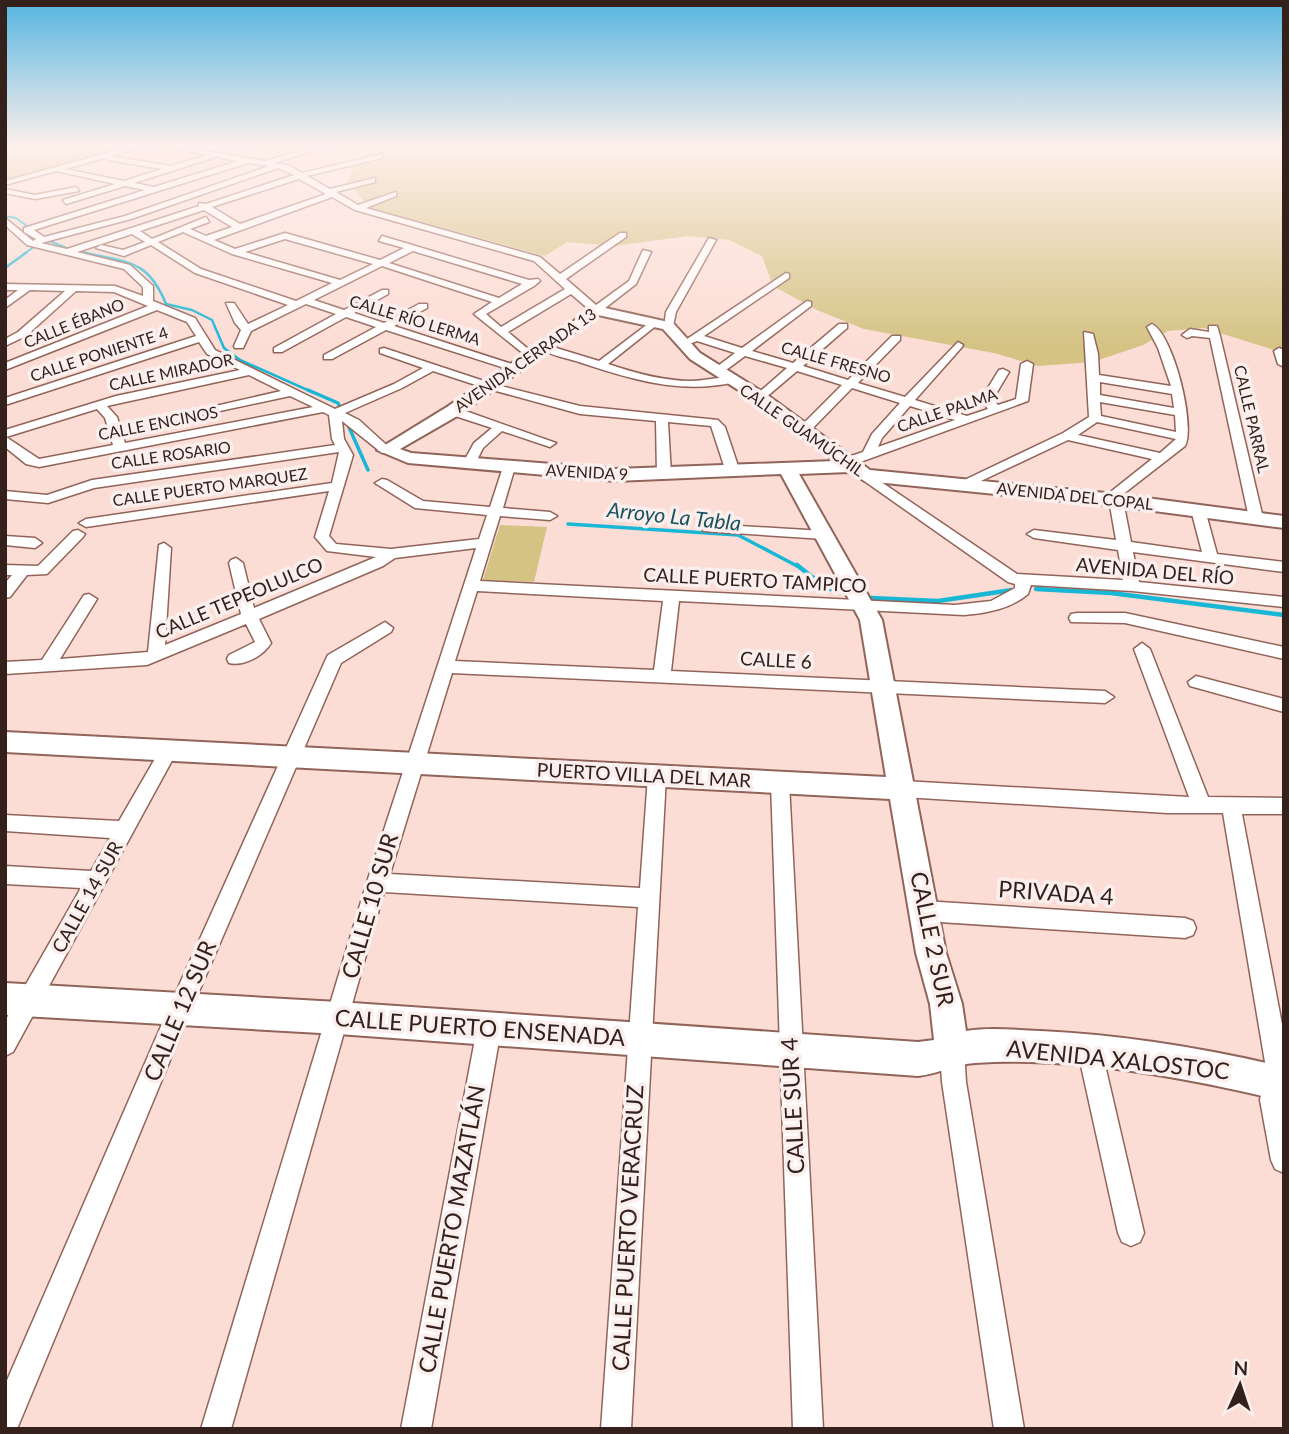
<svg xmlns="http://www.w3.org/2000/svg" width="1289" height="1434" font-family="Lato,sans-serif">
	<style>
		.green { fill: #d4c383 }
		.lines { fill: none; stroke-linecap: round; stroke-linejoin: round }
		.stream-far3 { stroke: #17b7d5; stroke-width: 2 }
		.stream-far2 { stroke: #17b7d5; stroke-width: 2.5 }
		.stream-far1 { stroke: #17b7d5; stroke-width: 3.5 }
		.stream { stroke: #17b7d5; stroke-width: 4.5 }
		.street-casing { stroke: #916459; stroke-width: 3 }
		.secondary-casing { stroke: #916459; stroke-width: 4 }
		.street { fill: #fff; fill-rule: evenodd }
		.secondary { fill: #fff; fill-rule: evenodd }
		.labels { text-anchor: middle; stroke-width: 7; stroke-linejoin: round; paint-order: stroke }
		.far-street-label { font-size: 16px; fill: #34211c; stroke: #faefed }
		.street-label { font-size: 19px; fill: #34211c; stroke: #faefed }
		.water-label { font-size: 21px; font-style: italic; fill: #18525f; stroke: #faefed }
		.near-street-label { font-size: 23px; fill: #34211c; stroke: #faefed }
	</style>
	<rect width="100%" height="100%" fill="#fcddd5"/>
	<path class="green" d="M5 145H142L5 183Z
		M361 145H1284V353L1204 328 1168 331 1143 345 1093 362 1038 366 994 353 864 329 817 310 773 286 762 256 729 240 688 236 614 246 567 242 545 256 371 208 347 183 354 165 368 152Z
		M500 525 547 527 534 582 483 580Z"/>
	<g class="lines">
		<path class="stream-far3" d="M5 216 16 218 27 226
			M77 251 89 254
			M24 254 45 239 69 249"/>
		<path class="stream-far2" d="M82 252C125 263 147 257 166 304L192 310 212 320 224 348 240 360 312 392
			M5 268 27 252"/>
		<path class="stream-far1" d="M308 390 338 403 341 409
			M348 425 368 470
			M568 524 738 535 799 567"/>
		<path class="stream" d="M797 565 826 588 846 592
			M1036 589 1111 593 1284 615
			M871 598 938 601 1012 590"/>
		<defs>
			<path id="street" d="M136 145H148L111 156 171 166 207 155 158 145H172L265 161 322 145H332L274 163 288 165 302 173 382 154V158L307 176 330 189 375 178V182L336 192 358 205 396 192V196L366 208 540 257 560 274 620 233H626V237L566 279 596 305 629 281 643 250 651 252 636 284 600 312H592L571 294 508 332 534 354V358L530 359 474 314 492 302 382 266 314 300 344 310 382 290H388V294L354 313 384 323 419 304H427V308L394 326 518 366 520 368 514 371 386 330 332 359H324V355L376 327 346 317 282 352H274V348L336 314 306 304 251 331 243 348H235L234 346 241 330 235 323 226 303H234L248 324 288 305 195 273 151 245 124 256 96 248 101 245 123 250 145 242 132 234 77 252 130 265 153 286V301L195 318 215 350 335 409 394 384 423 368 380 353V349L384 348 493 384 580 406 718 420 725 427 740 472 733 476 726 472 711 426 668 422 671 475 664 479 657 475 656 421 580 414 485 388 433 371 402 388 345 413 359 420 392 450 382 453 342 421 344 439 353 455 329 536 336 544 391 549 479 539 487 515 415 508 375 483 382 479 387 480 423 501 490 507 503 467 509 463 515 467 503 508 550 512 557 516 550 520 500 516 480 581 955 605 991 601 1015 588V584L1008 582 860 478 858 475 865 471 1017 574 1123 580 1118 550 1034 538 1027 534 1034 530 1116 540 1108 494 1152 459 1068 440 966 488H956L954 485 1063 433 1089 417 1084 332 1093 334 1098 354 1099 375 1171 386 1158 348 1147 327 1152 324C1173 334 1196 425 1185 446L1122 495 1131 542 1202 552 1191 510 1198 506 1205 510 1217 554 1284 562V572L1133 552 1139 582 1284 597V607L1132 591 1031 585 1028 594C1010 609 988 613 964 615L679 601 671 671 1105 691 1114 697 1105 703 452 673 390 874 640 888 648 776 650 771 657 768 664 771 666 776 631 1429H601L638 907 384 892 231 1429H201L367 882 476 548 395 558 383 566 259 619 271 643C264 655 244 667 229 663L227 659 229 655 255 642 246 624 147 665 5 674V662L42 660 84 595 89 594 97 599 60 659 148 652 159 545 164 543 171 548 165 645 241 614 229 563 231 560 236 558 243 563 254 608 376 557 327 551 315 537 329 491 86 527 79 523 86 519 332 483 339 452 94 488 48 503 5 499V491L47 495 92 480 335 445 332 439 329 415 323 412 39 467 26 464 5 447V430L116 396 240 370 207 354 199 342 5 405V398L196 336 187 322 157 310 5 370V363L148 306 114 292 76 291 26 336 5 346V339L18 332 65 291 30 290 5 308V300L18 290H5V284L115 286 143 296V287L124 269 27 245 5 225V218L33 241 36 239 24 232V228L145 190 125 186 66 204 63 200 115 184 56 171 5 185V181ZM216 157 238 161 154 187 134 183ZM105 158 109 160 162 169 124 181 65 169ZM248 163 269 166 125 216 44 237 34 230ZM278 168 294 175 206 204 199 203V206L67 249 41 243 131 219ZM299 179 326 194 240 224 212 207ZM332 197 355 210 534 261 565 289 501 327 486 314 534 286 540 281 538 279 529 280 382 236 379 241 404 248 380 260 285 233 235 249 214 240ZM204 210 232 227 206 236 190 229 209 222 206 217 152 239 140 231ZM183 232 232 254 332 283 296 301 201 269 158 242ZM285 239 373 264 340 280 245 252ZM413 251 522 284 499 298 389 263ZM249 375 281 391 167 417 173 421 290 396 313 407 125 443 117 417 107 406ZM1100 382 1172 394 1174 408 1100 395ZM1100 402 1175 415 1176 432 1101 416ZM97 409 105 418 113 445 39 459 6 437ZM1097 422 1176 439 1160 453 1078 435ZM477 591 663 601 654 670 455 661Z
				M76 187 79 191 35 199 5 193V189L35 195Z
				M709 238 716 240 676 312 673 326 664 328 666 312Z
				M786 273 789 274V278L704 336 742 348 807 301 811 302V306L752 351 793 363 839 324H847V328L803 366 848 380 892 336H900V340L858 383 905 397 958 342 963 345 962 347 915 400 967 416 988 409 981 399 999 370 1003 369 1009 372 993 399 998 405 1016 399 1021 364 1027 361 1033 364 1028 401 852 465H842V459L863 452 872 434 900 403 852 388 809 432H801V426L842 385 797 371 764 399H756V395L787 368 745 356 722 373H714V369L735 353 697 341 689 344 684 341ZM910 406 955 420 878 447 882 438Z
				M653 320 657 321V325L608 364C635 373 663 381 691 381 705 381 721 376 735 378V382C681 395 630 379 579 362 566 358 548 355 538 347L543 344 599 361Z
				M1209 326H1217L1220 336 1263 518 1256 522 1249 518 1210 338 1192 336 1187 338 1182 335 1190 329 1209 332Z
				M1279 348 1284 350V367L1278 364 1274 351Z
				M449 408H457L556 443 550 447 502 431 483 448 474 466H464L463 463 474 443 492 428 449 414Z
				M708 524 824 531 831 535 824 539 703 531V525Z
				M78 530 85 534 83 537 47 574 27 575 10 597 5 598V583L12 575H5V565L38 566 73 531Z
				M5 536 35 538 42 543 35 548 5 545Z
				M1077 613H1125L1284 647V659L1125 623 1071 622 1069 618 1071 614Z
				M385 622 393 628 391 632 341 663 188 1017 17 1429H5V1385L172 1001 326 659 328 655Z
				M1142 643 1150 649 1208 797 1284 798V814H1242L1284 1035V1173L1275 1169 1271 1160 1260 1100 1266 1068 1223 813H1167L903 797 896 794 894 789 896 784 903 781 1189 797 1134 649Z
				M1196 676 1284 699V712L1190 686 1188 682Z
				M169 743 175 745 178 750 175 755 13 1052 5 1056V1021L81 888 5 884V866L91 871 110 838 5 831V815L119 821 163 745Z
				M780 775 787 778 789 783 823 1429H793L771 783 773 778Z
				M924 901 1185 918 1193 921 1196 928 1193 935 1185 938 924 921 917 918 913 911 917 904Z
				M489 1017 497 1021 501 1029 431 1429H401L477 1029 481 1021Z
				M952 1038 960 1042 964 1050 966 1082 1024 1429H994L942 1082 940 1050 944 1042Z
				M1090 1040 1098 1044 1102 1052 1144 1233 1140 1242 1131 1246 1122 1242 1118 1233 1078 1052 1082 1044Z"/>
			<path id="secondary" d="M596 306 673 323 700 353 766 394 870 470 1116 494 1284 516V528L1116 506 865 481 849 472 799 474 882 620 946 953 962 1004 966 1031C990 1027 1016 1030 1041 1031 1123 1035 1204 1048 1284 1067V1101C1189 1078 1073 1056 975 1063 956 1064 938 1074 918 1076L338 1034 5 1015V983L338 1002 918 1042 934 1040 930 1004 916 953 890 799 5 752V732L886 777 860 620 781 474 615 481 408 463 377 450 447 407ZM598 315 663 329 690 359 754 400 835 461 615 469 411 453 400 449 459 415Z"/>
		</defs>
		<use href="#street" class="street-casing"/>
		<use href="#secondary" class="secondary-casing"/>
		<use href="#street" class="street"/>
		<use href="#secondary" class="secondary"/>
	</g>
	<linearGradient id="sky" x2="0" y2="1"><stop stop-color="#54b5e0"/><stop offset="0.42" stop-color="#fef0ec"/><stop offset="1" stop-color="#fef0ec" stop-opacity="0"/></linearGradient>
	<rect width="1289" height="346" fill="url(#sky)"/>
	<g class="labels">
		<g class="far-street-label">
			<text transform="translate(415 320) rotate(17)" y="6">CALLE RÍO LERMA</text>
			<text transform="translate(74 323) rotate(-22)" y="6">CALLE ÉBANO</text>
			<text transform="translate(99 354) rotate(-18)" y="6">CALLE PONIENTE 4</text>
			<text transform="translate(525 360) rotate(-35)" y="6">AVENIDA CERRADA 13</text>
			<text transform="translate(836 362) rotate(16)" y="6">CALLE FRESNO</text>
			<text transform="translate(171 372) rotate(-12)" y="6">CALLE MIRADOR</text>
			<text transform="translate(947 410) rotate(-19)" y="6">CALLE PALMA</text>
			<text transform="translate(1252 419) rotate(77)" y="6">CALLE PARRAL</text>
			<text transform="translate(158 423) rotate(-11)" y="6">CALLE ENCINOS</text>
			<text transform="translate(802 430) rotate(35)" y="6">CALLE GUAMÚCHIL</text>
			<text transform="translate(171 455) rotate(-8)" y="6">CALLE ROSARIO</text>
			<text transform="translate(587 472) rotate(3)" y="6">AVENIDA 9</text>
			<text transform="translate(210 487) rotate(-8)" y="6">CALLE PUERTO MARQUEZ</text>
			<text transform="translate(1075 496) rotate(6)" y="6">AVENIDA DEL COPAL</text>
		</g>
		<g class="street-label">
			<text transform="translate(1155 571) rotate(5)" y="7">AVENIDA DEL RÍO</text>
			<text transform="translate(755 580) rotate(3)" y="7">CALLE PUERTO TAMPICO</text>
			<text transform="translate(239 598) rotate(-23)" y="7">CALLE TEPEOLULCO</text>
			<text transform="translate(776 660) rotate(3)" y="7">CALLE 6</text>
			<text transform="translate(644 775) rotate(3)" y="7">PUERTO VILLA DEL MAR</text>
			<text transform="translate(87 897) rotate(-61)" y="7">CALLE 14 SUR</text>
		</g>
		<g class="water-label">
			<text transform="translate(674 517) rotate(6)" y="7">Arroyo La Tabla</text>
		</g>
		<g class="near-street-label">
			<text transform="translate(1056 893) rotate(4)" y="8">PRIVADA 4</text>
			<text transform="translate(370 906) rotate(-74)" y="8">CALLE 10 SUR</text>
			<text transform="translate(932 939) rotate(78)" y="8">CALLE 2 SUR</text>
			<text transform="translate(180 1011) rotate(-67)" y="8">CALLE 12 SUR</text>
			<text transform="translate(480 1028) rotate(4)" y="8">CALLE PUERTO ENSENADA</text>
			<text transform="translate(1118 1060) rotate(6)" y="8">AVENIDA XALOSTOC</text>
			<text transform="translate(793 1106) rotate(-93)" y="8">CALLE SUR 4</text>
			<text transform="translate(628 1228) rotate(-87)" y="8">CALLE PUERTO VERACRUZ</text>
			<text transform="translate(452 1229) rotate(-80)" y="8">CALLE PUERTO MAZATLÁN</text>
		</g>
	</g>
	<rect width="1289" height="1434" fill="none" stroke="#34211c" stroke-width="14"/>
	<g transform="translate(1240 1385) rotate(3)" stroke="#faefed" stroke-width="5" paint-order="stroke">
	<path d="M0-5L12 26L0 18L-12 26Z" fill="#34211c"/>
	<text y="-10" font-size="19" font-weight="bold" text-anchor="middle" fill="#34211c">N</text>
	</g>
</svg>
